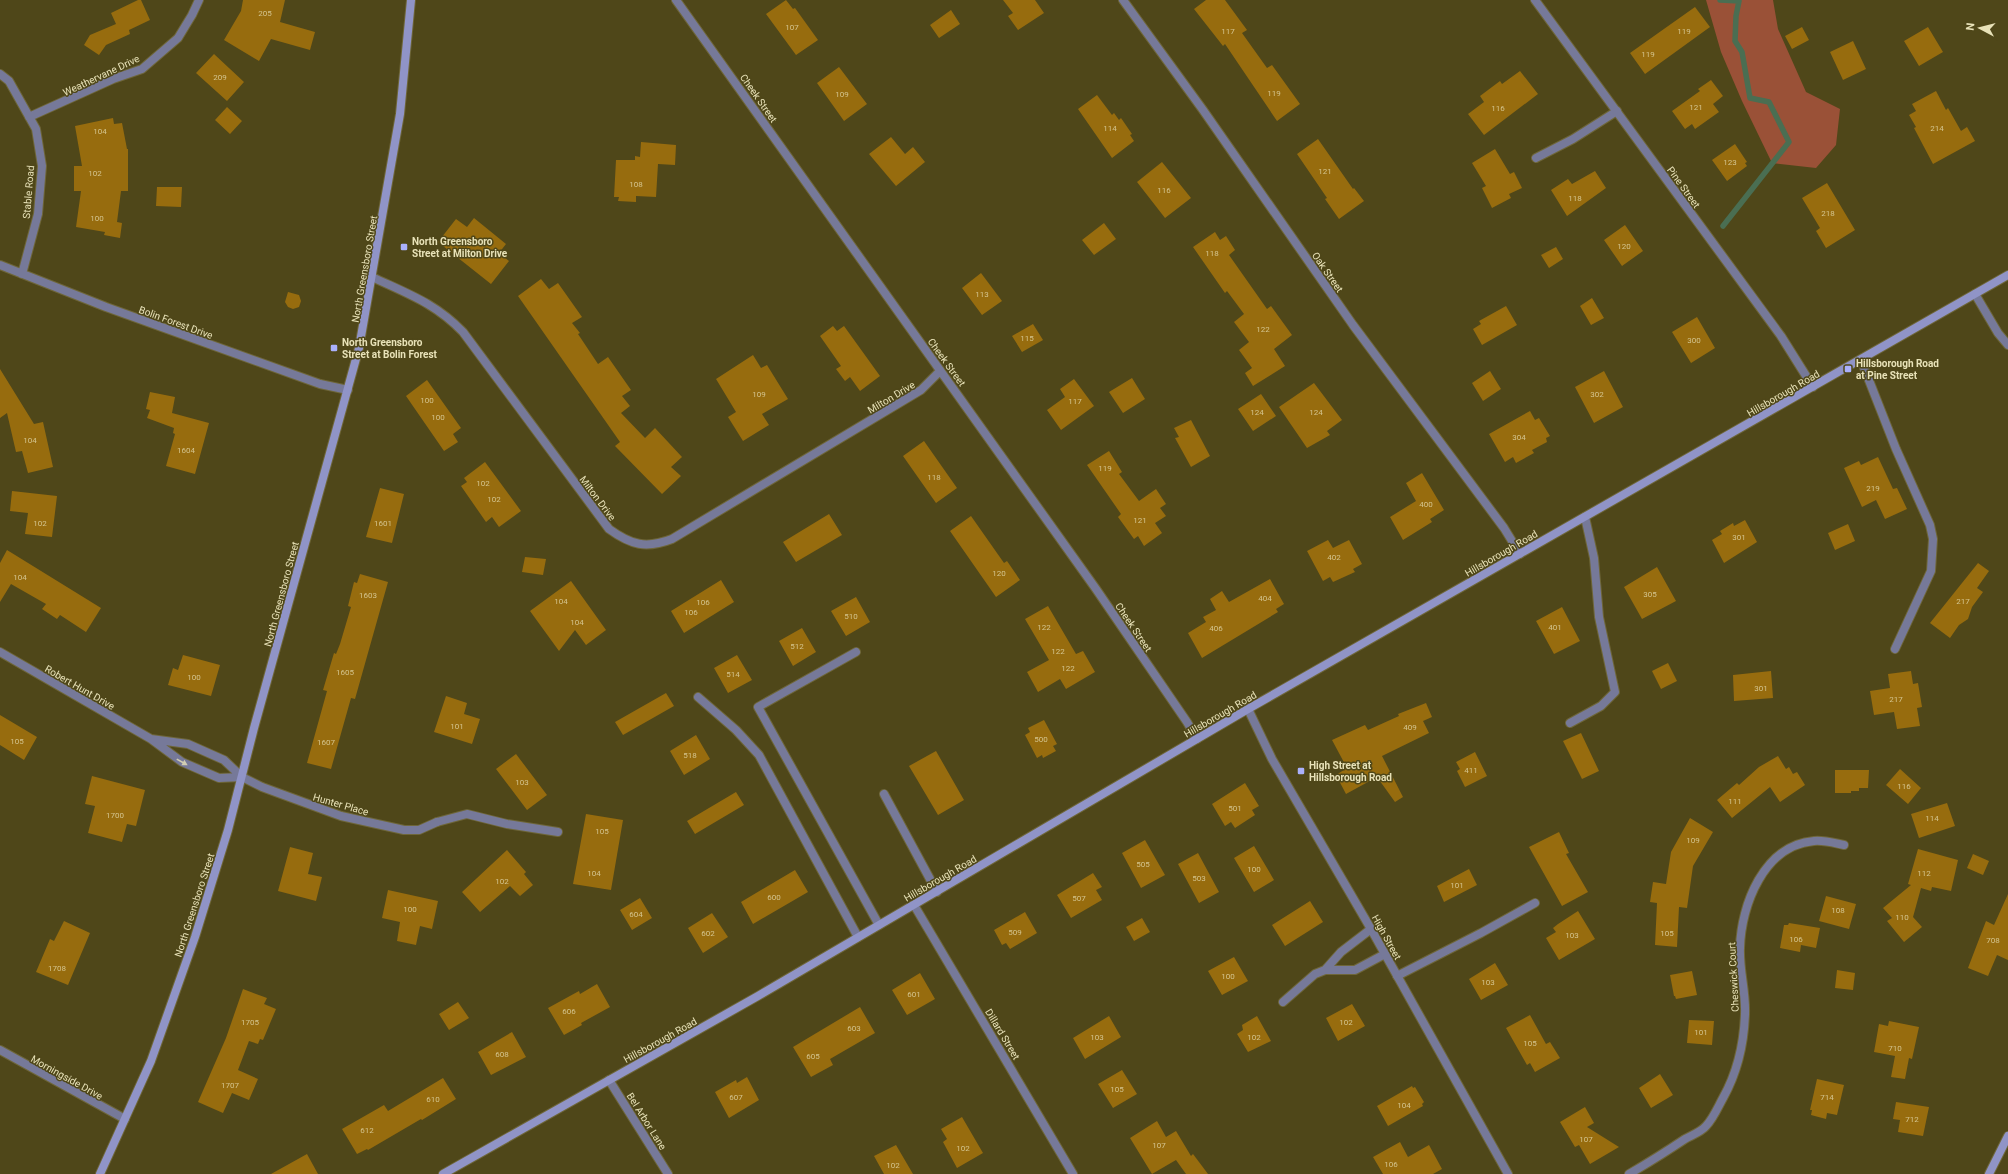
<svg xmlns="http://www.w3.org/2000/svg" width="2008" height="1174" font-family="Roboto,sans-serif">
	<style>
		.green { fill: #9a5137 }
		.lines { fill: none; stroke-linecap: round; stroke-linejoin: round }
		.stream { stroke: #4a6e52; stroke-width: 5.5 }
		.building { fill: #976c0e }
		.lane-casing { stroke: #6e6639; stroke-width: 10 }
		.street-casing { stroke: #6e6639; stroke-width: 10 }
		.secondary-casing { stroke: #6e6639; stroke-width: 10 }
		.lane { stroke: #767999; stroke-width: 8 }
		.street { stroke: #767999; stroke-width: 8 }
		.secondary { stroke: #9094c7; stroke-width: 8 }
		.oneway { fill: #d1cdb2 }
		.poi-dot { fill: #aab0fb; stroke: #4f4719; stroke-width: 1.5 }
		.labels { text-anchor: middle; stroke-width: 3; stroke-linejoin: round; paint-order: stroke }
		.number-label { font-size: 8px; fill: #d4c48e }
		.street-label { font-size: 10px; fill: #e8e2b8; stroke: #4f4719 }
		.poi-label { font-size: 10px; font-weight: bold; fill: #e8e2b8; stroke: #4f4719; text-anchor: start }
	</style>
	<rect width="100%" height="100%" fill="#4f4719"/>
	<path class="green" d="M1706 0H1773L1778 29 1806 92 1840 109 1836 145 1816 168 1772 163 1742 101 1721 52Z"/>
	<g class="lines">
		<path class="stream" d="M1720 0 1739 1 1736 16 1735 41 1742 52 1750 98 1769 102 1789 142 1723 226"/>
	</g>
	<path class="building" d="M138 0H141L150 20 129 30 130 34 106 45 99 55 84 45 90 35 116 24 111 13Z
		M243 0H285L280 22 315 32 310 50 271 39 259 61 224 40 241 11Z
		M786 0 793 9 795 8 818 40 796 55 766 14Z
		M1003 0H1035L1044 13 1018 30 1008 16 1013 13Z
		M1206 0H1225L1247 30 1242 33 1267 68 1272 65 1300 104 1277 121 1225 44 1223 46 1194 9Z
		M1695 7 1710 27 1645 74 1630 53Z
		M951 10 960 24 939 38 930 25Z
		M1802 27 1809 40 1792 49 1785 36Z
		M1928 27 1943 52 1919 66 1904 41Z
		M1853 41 1866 69 1843 80 1830 52Z
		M214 54 244 82 227 101 196 73Z
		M839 67 867 104 844 121 817 83Z
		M1520 71 1538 94 1484 135 1468 114 1484 102 1480 96 1500 81 1502 84Z
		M1711 80 1723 96 1713 104 1719 112 1695 129 1692 124 1685 129 1672 111 1700 91 1698 89Z
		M1936 91 1946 110 1948 108 1961 131 1967 127 1975 141 1933 164 1914 128 1916 127 1909 115 1916 111 1912 104Z
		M1097 95 1112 115 1114 113 1119 120 1121 118 1132 134 1130 135 1134 141 1112 158 1078 109Z
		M227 107 242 121 230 134 215 120Z
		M113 118 114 124 122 123 127 149H128V191H121L117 222 122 223 120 238 104 235 105 232 76 227 81 191H74V166H82L75 126Z
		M891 137 905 154 913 147 925 162 896 186 869 154Z
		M1318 139 1353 189 1354 188 1364 201 1339 219 1325 199 1327 198 1297 154Z
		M641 142 676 145 675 165 658 164 656 197 636 196V202L618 201 619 197H614L616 160H635V156L640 157Z
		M1735 144 1747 162 1745 163 1747 166 1727 181 1712 160Z
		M1495 149 1510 174 1514 172 1522 188 1509 194 1511 198 1492 208 1482 188 1486 186 1472 163Z
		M1162 162 1191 198 1165 218 1137 182Z
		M1595 171 1606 188 1567 216 1551 190 1568 179 1572 184Z
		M1827 183 1855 230 1826 248 1816 231 1820 228 1802 198Z
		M157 187H182L181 207 156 206Z
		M474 218 506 244 499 253 509 261 491 284 438 242 456 219 467 227Z
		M1104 223 1116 239 1094 255 1082 240Z
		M1625 225 1643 251 1622 266 1604 240Z
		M1215 232 1220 240 1226 236 1235 250 1229 255 1267 309 1271 306 1292 335 1274 349 1285 366 1253 386 1245 373 1252 368 1239 350 1249 342 1234 322 1244 314 1227 291 1225 293 1193 247Z
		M1556 247 1563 259 1549 268 1541 255Z
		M981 273 1002 301 982 315 962 288Z
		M541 279 549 289 558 283 582 317 572 323 580 333 578 334 598 364 608 357 631 390 622 396 630 406 621 413 645 438 655 428 682 457 671 467 681 476 662 494 615 446 620 442 518 296Z
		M288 292 299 295 301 301 299 307 293 309 288 307 285 302Z
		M1592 298 1604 318 1591 325 1580 306Z
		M1506 306 1517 325 1482 345 1473 329 1481 324 1479 321Z
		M1697 317 1715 348 1691 363 1672 332Z
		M1033 324 1043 340 1022 352 1012 336Z
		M833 326 837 331 844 326 880 376 860 391 850 377 845 381 836 369 841 366 820 336Z
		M753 355 761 368 767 365 788 399 762 414 769 425 743 441 728 417 736 412 716 379Z
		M0 369 34 424 43 422 53 467 28 473 22 451 16 452 7 413 0 418Z
		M1490 371 1501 389 1483 401 1472 383Z
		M1604 371 1623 407 1594 423 1575 387Z
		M1132 378 1145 399 1123 413 1109 392Z
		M1074 379 1094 406 1061 430 1047 410 1065 397 1060 389Z
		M427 380 461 428 453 434 458 442 444 451 406 396Z
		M1314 383 1342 420 1327 431 1330 435 1307 448 1279 407Z
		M150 392 175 397 172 413 209 423 195 474 166 466 175 434 173 433 174 428 147 418 150 410 146 409Z
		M1261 394 1276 416 1253 431 1238 409Z
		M1530 411 1535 420 1539 418 1550 436 1546 438 1547 442 1532 450 1534 453 1516 463 1513 457 1505 462 1489 434Z
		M1191 420 1210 456 1191 467 1175 438 1179 437 1174 428Z
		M924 441 957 488 936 503 903 456Z
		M1109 451 1122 472 1119 474 1139 501 1156 489 1166 504 1160 508 1166 516 1155 523 1162 533 1144 546 1138 536 1134 539 1118 517 1121 514 1087 465Z
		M1878 457 1893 489 1897 488 1907 509 1885 519 1876 500 1862 507 1844 468 1859 461 1861 465Z
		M485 462 521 511 499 527 492 517 486 522 461 486 467 482 464 478Z
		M1422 473 1444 510 1430 519 1432 522 1403 540 1390 517 1416 501 1406 483Z
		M380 488 404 494 392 543 366 537Z
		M12 491 57 496 52 537 25 534 28 513 10 511Z
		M829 514 842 535 796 562 783 542Z
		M971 516 1004 563 1007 561 1020 580 996 597 950 531Z
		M1745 520 1757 542 1724 563 1712 540 1722 534 1720 531 1733 523 1734 526Z
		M1848 524 1855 541 1835 550 1828 533Z
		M1328 540 1333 548 1349 540 1362 564 1353 569 1355 572 1333 582 1330 577 1323 581 1307 551Z
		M7 550 101 608 86 632 60 615 57 619 42 609 46 604 11 584 0 602V563Z
		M525 557 546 559 543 575 522 572Z
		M1978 563 1989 571 1977 588 1983 592 1972 607 1968 619 1959 625 1950 638 1930 623Z
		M1657 567 1676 601 1642 619 1624 587Z
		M360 574 388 582 355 699 351 698 331 769 307 763 327 691 323 690 334 653 336 654 340 644 351 607 348 606 354 582 357 583Z
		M1270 579 1284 604 1276 609 1278 612 1202 658 1188 633 1206 622 1203 617 1216 610 1210 599 1222 591 1229 602Z
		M721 580 734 602 684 633 671 611Z
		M571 581 606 630 586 645 575 630 559 651 530 611Z
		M856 597 870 622 846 636 831 611Z
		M1048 606 1076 654 1083 651 1095 672 1066 689 1060 679 1038 692 1027 672 1049 660 1025 619Z
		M1562 607 1580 641 1554 654 1536 621Z
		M802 628 816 652 793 666 779 641Z
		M183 655 220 665 211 696 168 685 173 668 178 670Z
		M737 655 752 680 728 693 714 668Z
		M1668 663 1677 681 1661 689 1652 671Z
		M1771 671 1773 698 1734 701 1733 675Z
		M1911 671 1913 684 1918 683 1922 707 1917 708 1920 726 1897 729 1894 712 1874 715 1870 691 1890 688 1888 674Z
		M666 693 674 706 623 735 615 722Z
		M446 696 467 703 464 714 480 719 472 744 434 732Z
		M1426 703 1432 717 1423 721 1429 733 1382 756 1403 797 1395 802 1377 777 1346 794 1336 775 1347 768 1332 740 1365 725 1368 730 1399 716 1398 714Z
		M0 715 37 737 24 760 0 745Z
		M1044 720 1057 744 1053 746 1056 751 1043 758 1042 755 1037 758 1025 735 1030 732 1028 728Z
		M1581 733 1599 771 1582 779 1563 741Z
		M696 735 710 759 684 775 670 751Z
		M936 751 964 800 938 815 909 766Z
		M1475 752 1487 776 1465 787 1457 771 1460 769 1456 762Z
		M516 754 547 795 527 810 496 769Z
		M1778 756 1786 769 1789 767 1793 774 1797 772 1805 785 1780 802 1770 787 1732 818 1717 800 1737 783 1739 785 1759 767Z
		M1900 769 1921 788 1908 804 1886 785Z
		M1835 770H1869L1868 788H1859V791H1851V793H1835Z
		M92 776 145 790 136 826 127 824 122 842 88 833 95 806 85 804Z
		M1245 783 1259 806 1252 810 1255 815 1235 828 1231 822 1225 826 1212 804Z
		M736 792 744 805 695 834 687 821Z
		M1947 803 1955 826 1919 838 1911 814Z
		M586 814 623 820 611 890 573 884Z
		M1690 818 1713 832 1693 866 1687 908 1679 907 1677 947 1655 945 1657 903 1650 902 1653 882 1666 884 1671 852Z
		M1559 832 1569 853 1566 854 1588 892 1562 906 1529 847Z
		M1145 840 1165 875 1141 888 1122 853Z
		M1254 846 1274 880 1254 892 1234 858Z
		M290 847 313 853 308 874 322 877 316 901 278 891Z
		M1918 849 1958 860 1951 891 1932 887 1931 891 1921 888 1913 917 1922 927 1904 942 1887 921 1892 918 1883 908 1911 885 1908 884Z
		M507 850 526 872 524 874 533 885 520 896 510 886 480 912 462 892Z
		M1198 853 1219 892 1199 903 1178 864Z
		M1973 854 1989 861 1983 875 1967 868Z
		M1469 869 1477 885 1444 902 1437 886Z
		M795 870 808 892 753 924 741 902Z
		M1093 873 1102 887 1096 890 1102 900 1071 918 1057 895Z
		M388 890 438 901 432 929 420 926 416 945 397 941 400 922 382 918Z
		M2008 894V960L1997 955 1988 976 1968 968 1986 921 1994 925Z
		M1826 896 1856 904 1849 929 1819 921Z
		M640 898 652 918 632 930 620 910Z
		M1310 901 1323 922 1285 946 1272 925Z
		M1578 911 1595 939 1559 960 1546 938 1556 932 1553 928 1558 924Z
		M1025 912 1037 933 1010 949 1006 943 1002 945 994 930Z
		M712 913 728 937 703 953 688 928Z
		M1142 918 1150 932 1134 941 1126 927Z
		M64 921 90 933 68 985 36 972 50 939 54 941Z
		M1789 923 1820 928 1816 948 1801 945 1800 952 1780 948 1784 925H1788Z
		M1234 957 1248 981 1222 995 1208 971Z
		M1495 963 1508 985 1481 1000 1469 979Z
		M1837 970 1855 973 1853 990 1835 988Z
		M1692 971 1697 995 1676 999 1675 996H1674L1670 975Z
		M920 973 935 999 907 1015 892 990Z
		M597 984 610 1007 581 1023 582 1025 564 1035 548 1008 579 991 580 994Z
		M243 989 267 998 264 1004 276 1009 263 1040 260 1039 258 1044 249 1041 238 1070 258 1079 249 1100 232 1093 223 1113 198 1102 226 1038Z
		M458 1002 469 1018 449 1030 439 1014Z
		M1352 1004 1365 1026 1338 1041 1326 1018Z
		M860 1007 875 1033 830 1059 833 1065 811 1077 793 1047Z
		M1530 1015 1546 1044 1550 1042 1560 1058 1535 1072 1530 1063 1527 1065 1506 1028Z
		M1109 1016 1121 1037 1085 1059 1073 1038Z
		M1257 1016 1271 1041 1248 1052 1237 1034 1243 1030 1242 1025Z
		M1689 1020 1714 1021 1712 1045 1687 1043Z
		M1889 1021 1919 1027 1912 1059 1909 1058 1905 1079 1891 1077 1895 1056 1874 1052 1879 1024 1888 1026Z
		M512 1032 526 1057 491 1075 478 1052Z
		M1122 1070 1137 1094 1113 1108 1098 1084Z
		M1660 1074 1673 1095 1651 1108 1639 1088Z
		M747 1077 759 1100 729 1118 715 1092 736 1080 737 1083Z
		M443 1078 456 1099 422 1120 421 1119 368 1150 367 1149 357 1154 342 1129 384 1105 388 1111Z
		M1817 1079 1844 1085 1837 1115 1827 1113 1826 1119 1811 1115 1812 1110H1810Z
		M1412 1086 1413 1088 1415 1087 1424 1102 1422 1104 1423 1106 1388 1126 1377 1106Z
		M1896 1102 1929 1107 1923 1136 1898 1132 1900 1120 1893 1119Z
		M1585 1107 1594 1123 1587 1127 1619 1147 1590 1164 1579 1145 1575 1147 1560 1122Z
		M962 1117 983 1153 957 1168 943 1142 947 1139 941 1129Z
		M1157 1121 1166 1137 1176 1131 1191 1156 1193 1154 1208 1174H1186L1176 1160 1152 1174 1130 1138Z
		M1400 1142 1408 1157 1429 1145 1442 1169 1433 1174H1383L1373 1157Z
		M896 1145 913 1174H884L874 1156Z
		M307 1154 318 1174H271Z"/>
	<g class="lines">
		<defs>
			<path id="lane" d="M1536 158 1573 139 1617 111
				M1975 294 1998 333 2008 345
				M1861 360 1896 449 1930 525 1933 539 1931 571 1895 649
				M856 652 758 707 879 925
				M698 697 736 730 759 755 858 937
				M1570 723 1601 706 1615 692 1599 617 1594 558 1585 517
				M884 794 937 892
				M437 822 467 814 507 824 558 832
				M1325 970 1341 952 1371 929
				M1397 976 1481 933 1535 903
				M1283 1002 1315 974 1325 970H1355L1385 954"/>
			<path id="street" d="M676 0 1096 589 1187 722 1197 739
				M1123 0 1203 110 1353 325 1504 528 1520 554
				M1535 0 1781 336 1813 387
				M0 74 9 81 36 129 42 166 38 214 22 274
				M29 117 113 79 142 69 178 38 192 15 199 0
				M0 265 106 307 320 384 348 390
				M372 277C408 294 435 303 463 332L609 529C631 545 646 549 672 539L921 390 940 371
				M0 652 151 739 182 762 219 778 242 777
				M1248 709 1272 759 1371 929 1508 1174
				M151 739 188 744 224 760 242 777 262 787 341 816 404 830H419L437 822
				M914 905 1073 1174
				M0 1050 125 1119
				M609 1080 668 1174
				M1629 1174C1648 1163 1667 1151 1685 1139 1692 1135 1701 1132 1706 1126 1713 1119 1718 1107 1723 1098 1737 1073 1744 1042 1745 1014 1746 992 1739 970 1740 948 1741 905 1764 845 1814 841 1824 840 1834 843 1844 845"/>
			<path id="secondary" d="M100 1174 151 1061 195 937 228 830 254 728 359 348 400 114 411 0
				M443 1174 758 996 1248 709 2008 275
				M1989 1174 2008 1136"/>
		</defs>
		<use href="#lane" class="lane-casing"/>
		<use href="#street" class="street-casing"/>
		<use href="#secondary" class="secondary-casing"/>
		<use href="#lane" class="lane"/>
		<use href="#street" class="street"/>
		<use href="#secondary" class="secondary"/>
	</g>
	<defs><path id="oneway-solid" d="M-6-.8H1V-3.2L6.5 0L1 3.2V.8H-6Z"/></defs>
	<use class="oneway" href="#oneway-solid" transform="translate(182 762) rotate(29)"/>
	<g class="poi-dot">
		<rect x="400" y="243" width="8" height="8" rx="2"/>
		<rect x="330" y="344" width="8" height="8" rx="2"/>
		<rect x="1844" y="365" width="8" height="8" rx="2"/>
		<rect x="1297" y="767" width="8" height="8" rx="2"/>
	</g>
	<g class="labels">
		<g class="number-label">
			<text x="265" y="16">205</text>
			<text x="792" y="30">107</text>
			<text x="1228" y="34">117</text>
			<text x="1684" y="34">119</text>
			<text x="1648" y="57">119</text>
			<text x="220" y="80">209</text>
			<text x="1274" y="96">119</text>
			<text x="842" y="97">109</text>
			<text x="1696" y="110">121</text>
			<text x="1498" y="111">116</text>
			<text x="1110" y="131">114</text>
			<text x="1937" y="131">214</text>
			<text x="100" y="134">104</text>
			<text x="1730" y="165">123</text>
			<text x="1325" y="174">121</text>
			<text x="95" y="176">102</text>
			<text x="636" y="187">108</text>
			<text x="1164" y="193">116</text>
			<text x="1575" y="201">118</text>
			<text x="1828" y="216">218</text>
			<text x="97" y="221">100</text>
			<text x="1624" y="249">120</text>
			<text x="1212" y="256">118</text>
			<text x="982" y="297">113</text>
			<text x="1263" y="332">122</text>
			<text x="1027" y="341">115</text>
			<text x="1694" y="343">300</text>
			<text x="759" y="397">109</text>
			<text x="1597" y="397">302</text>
			<text x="427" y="403">100</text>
			<text x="1075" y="404">117</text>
			<text x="1257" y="415">124</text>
			<text x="1316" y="415">124</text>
			<text x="438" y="420">100</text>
			<text x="1519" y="440">304</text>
			<text x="30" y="443">104</text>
			<text x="186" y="453">1604</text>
			<text x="1105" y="471">119</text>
			<text x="934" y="480">118</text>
			<text x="483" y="486">102</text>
			<text x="1873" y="491">219</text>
			<text x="494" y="502">102</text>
			<text x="1426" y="507">400</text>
			<text x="1140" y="523">121</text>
			<text x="40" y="526">102</text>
			<text x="383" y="526">1601</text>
			<text x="1739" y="540">301</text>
			<text x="1334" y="560">402</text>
			<text x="999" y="576">120</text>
			<text x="20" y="580">104</text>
			<text x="1650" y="597">305</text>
			<text x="368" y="598">1603</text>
			<text x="1265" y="601">404</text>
			<text x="561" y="604">104</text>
			<text x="1963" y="604">217</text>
			<text x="703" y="605">106</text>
			<text x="691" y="615">106</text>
			<text x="851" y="619">510</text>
			<text x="577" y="625">104</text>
			<text x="1044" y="630">122</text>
			<text x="1555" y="630">401</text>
			<text x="1216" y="631">406</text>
			<text x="797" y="649">512</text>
			<text x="1058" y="654">122</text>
			<text x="1068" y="671">122</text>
			<text x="345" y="675">1605</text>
			<text x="733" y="677">514</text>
			<text x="194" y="680">100</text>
			<text x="1761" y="691">301</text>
			<text x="1896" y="702">217</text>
			<text x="457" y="729">101</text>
			<text x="1410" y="730">409</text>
			<text x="1041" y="742">500</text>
			<text x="17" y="744">105</text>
			<text x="326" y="745">1607</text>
			<text x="690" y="758">518</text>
			<text x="1471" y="773">411</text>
			<text x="522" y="785">103</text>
			<text x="1904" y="789">116</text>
			<text x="1735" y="804">111</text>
			<text x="1235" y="811">501</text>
			<text x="115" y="818">1700</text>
			<text x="1932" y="821">114</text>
			<text x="602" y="834">105</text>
			<text x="1693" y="843">109</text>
			<text x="1143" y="867">505</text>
			<text x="1254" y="872">100</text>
			<text x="594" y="876">104</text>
			<text x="1924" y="876">112</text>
			<text x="1199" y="881">503</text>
			<text x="502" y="884">102</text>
			<text x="1457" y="888">101</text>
			<text x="774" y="900">600</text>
			<text x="1079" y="901">507</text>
			<text x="410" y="912">100</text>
			<text x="1838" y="913">108</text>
			<text x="636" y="917">604</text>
			<text x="1902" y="920">110</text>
			<text x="1015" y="935">509</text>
			<text x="708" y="936">602</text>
			<text x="1667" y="936">105</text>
			<text x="1572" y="938">103</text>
			<text x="1796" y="942">106</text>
			<text x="1993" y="943">708</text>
			<text x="57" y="971">1708</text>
			<text x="1228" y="979">100</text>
			<text x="1488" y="985">103</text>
			<text x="914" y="997">601</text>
			<text x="569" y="1014">606</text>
			<text x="250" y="1025">1705</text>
			<text x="1346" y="1025">102</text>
			<text x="854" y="1031">603</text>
			<text x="1701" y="1035">101</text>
			<text x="1097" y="1040">103</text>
			<text x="1254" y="1040">102</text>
			<text x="1530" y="1046">105</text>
			<text x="1895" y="1051">710</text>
			<text x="502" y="1057">608</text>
			<text x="813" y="1059">605</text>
			<text x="230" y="1088">1707</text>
			<text x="1117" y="1092">105</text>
			<text x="736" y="1100">607</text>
			<text x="1827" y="1100">714</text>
			<text x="433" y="1102">610</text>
			<text x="1404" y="1108">104</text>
			<text x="1912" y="1122">712</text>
			<text x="367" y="1133">612</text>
			<text x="1586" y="1142">107</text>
			<text x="1159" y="1148">107</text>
			<text x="963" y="1151">102</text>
			<text x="1391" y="1167">106</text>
			<text x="893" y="1168">102</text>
		</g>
		<g class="street-label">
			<text transform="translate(101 75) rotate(-25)" y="4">Weathervane Drive</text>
			<text transform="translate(759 98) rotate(55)" y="4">Cheek Street</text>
			<text transform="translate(1684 187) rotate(54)" y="4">Pine Street</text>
			<text transform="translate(28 192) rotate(-85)" y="4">Stable Road</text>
			<text transform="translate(364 269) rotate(-80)" y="4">North Greensboro Street</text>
			<text transform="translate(1328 272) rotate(55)" y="4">Oak Street</text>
			<text transform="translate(176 322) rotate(20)" y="4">Bolin Forest Drive</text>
			<text transform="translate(947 362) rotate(54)" y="4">Cheek Street</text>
			<text transform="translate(1783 393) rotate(-30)" y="4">Hillsborough Road</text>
			<text transform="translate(891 397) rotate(-31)" y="4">Milton Drive</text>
			<text transform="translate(598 498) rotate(53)" y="4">Milton Drive</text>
			<text transform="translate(1501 553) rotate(-30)" y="4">Hillsborough Road</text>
			<text transform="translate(281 594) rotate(-75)" y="4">North Greensboro Street</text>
			<text transform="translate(1134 627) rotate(56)" y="4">Cheek Street</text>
			<text transform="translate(80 687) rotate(30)" y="4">Robert Hunt Drive</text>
			<text transform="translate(1220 714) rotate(-30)" y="4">Hillsborough Road</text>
			<text transform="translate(341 804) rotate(16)" y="4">Hunter Place</text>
			<text transform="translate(940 878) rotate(-30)" y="4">Hillsborough Road</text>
			<text transform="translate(194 905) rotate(-72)" y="4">North Greensboro Street</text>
			<text transform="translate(1387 937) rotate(61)" y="4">High Street</text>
			<text transform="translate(1733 977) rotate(-93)" y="4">Cheswick Court</text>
			<text transform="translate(1003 1034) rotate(59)" y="4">Dillard Street</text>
			<text transform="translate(660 1040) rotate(-29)" y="4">Hillsborough Road</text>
			<text transform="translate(67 1077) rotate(29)" y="4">Morningside Drive</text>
			<text transform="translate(647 1121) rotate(58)" y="4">Bel Arbor Lane</text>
		</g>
		<g class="poi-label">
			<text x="412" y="245">North Greensboro<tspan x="412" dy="12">Street at Milton Drive</tspan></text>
			<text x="342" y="346">North Greensboro<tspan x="342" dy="12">Street at Bolin Forest</tspan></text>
			<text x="1856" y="367">Hillsborough Road<tspan x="1856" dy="12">at Pine Street</tspan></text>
			<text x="1309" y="769">High Street at<tspan x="1309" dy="12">Hillsborough Road</tspan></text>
		</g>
	</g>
	<g transform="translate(1980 28) rotate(277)" stroke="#4f4719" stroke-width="3" paint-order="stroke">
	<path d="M0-3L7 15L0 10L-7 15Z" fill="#e8e2b8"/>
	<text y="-6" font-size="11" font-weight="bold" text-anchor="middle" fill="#e8e2b8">N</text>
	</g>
</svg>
